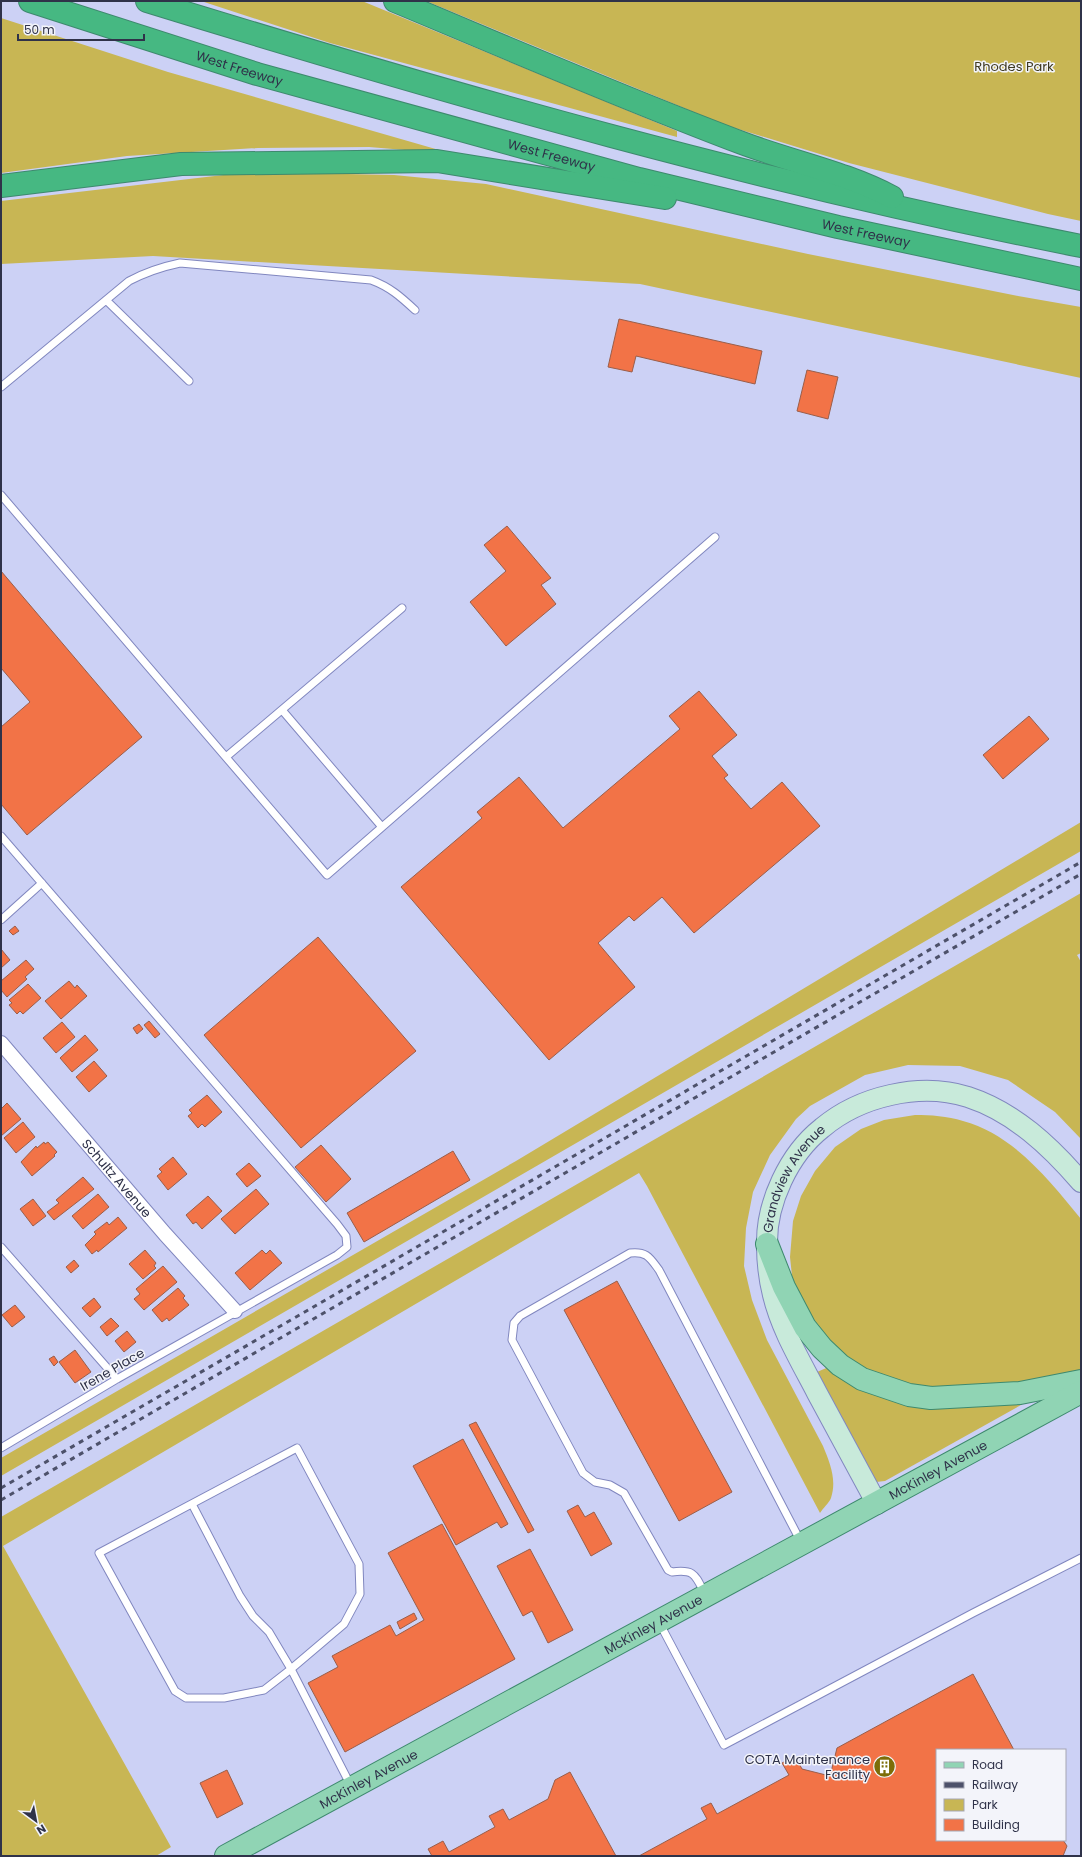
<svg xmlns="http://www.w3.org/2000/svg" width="1082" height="1857" font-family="Poppins,sans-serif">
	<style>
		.green { fill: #c8b654 }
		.building { fill: #f27347; stroke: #9a5e4a }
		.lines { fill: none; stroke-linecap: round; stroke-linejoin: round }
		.service-casing { stroke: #8187bf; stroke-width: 9 }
		.minor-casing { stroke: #8187bf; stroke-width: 16 }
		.secondary-casing { stroke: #8187bf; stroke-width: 22 }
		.primary-casing { stroke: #3e896e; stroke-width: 24 }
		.motorway-casing { stroke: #3e896e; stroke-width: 24 }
		.service { stroke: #fff; stroke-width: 7 }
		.minor { stroke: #fff; stroke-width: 14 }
		.secondary { stroke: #c8eada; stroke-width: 20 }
		.primary { stroke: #90d4b4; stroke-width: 22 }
		.motorway { stroke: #46b882; stroke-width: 22 }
		.rail { stroke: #4d516a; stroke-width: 3; stroke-dasharray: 5 5; stroke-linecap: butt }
		.labels { text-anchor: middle; stroke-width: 3; stroke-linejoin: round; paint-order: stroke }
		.park-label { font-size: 13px; fill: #3f3a22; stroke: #f3f4fa }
		.street-label { font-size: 13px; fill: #2f3249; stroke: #f3f4fa }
		.poi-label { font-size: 13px; fill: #2f3249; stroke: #f3f4fa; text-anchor: end }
	</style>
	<rect width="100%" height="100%" fill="#ccd1f5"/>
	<path class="green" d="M201 1H362L677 131V137L330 43Z
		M426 1H1081V221L1048 214 849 163 725 125Z
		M1 18 168 72 453 154 369 147 258 148 127 156 1 173Z
		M249 172 394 175 486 184 808 254 1018 296 1081 307V378L640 284 153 256 1 264V201Z
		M1081 822V851L1 1476V1458L516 1161Z
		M1081 893V953L1077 955 1081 962V1139L1055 1112 1008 1080 960 1066 908 1065 865 1075 810 1106 796 1119 770 1155 753 1192 746 1228 744 1266 752 1300 767 1340 823 1446C830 1463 837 1480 831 1498 829 1503 823 1508 820 1513L647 1186 639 1173 3 1546 171 1847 156 1856H1V1517Z
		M915 1115C931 1115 947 1116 963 1121 1013 1134 1050 1181 1081 1219V1370L1053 1379 949 1392 879 1380 821 1338 793 1285 790 1257 793 1221 801 1196 815 1171 835 1147 861 1129 884 1120Z
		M831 1366 853 1382 1019 1401 1021 1405 885 1481 876 1482 817 1372Z"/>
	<path class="building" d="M619 319 762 351 755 384 636 356 632 372 608 367Z
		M807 370 838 377 828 419 797 411Z
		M507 526 551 578 541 585 556 604 506 646 470 602 506 571 484 545Z
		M1 571 142 737 27 835 1 804V727L30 702 1 668Z
		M699 691 737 735 712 756 728 775 724 778 751 809 782 782 820 826 694 933 662 897 634 921 629 916 598 943 635 987 549 1060 401 887 482 818 477 812 519 777 563 828 680 729 669 716Z
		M1029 716 1049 739 1003 779 983 755Z
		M15 926 19 931 13 935 9 931Z
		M318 937 416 1051 301 1148 204 1035Z
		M1 949 10 960 1 968Z
		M26 960 34 969 25 977 27 979 7 997 1 990V981Z
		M69 981 75 988 77 985 87 996 61 1019 45 1001Z
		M28 984 41 998 23 1014 20 1011 17 1014 9 1005 12 1003 9 1000Z
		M149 1021 160 1034 155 1038 144 1025Z
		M62 1022 75 1037 56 1053 43 1038Z
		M139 1024 143 1029 137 1034 133 1028Z
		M85 1035 98 1050 72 1072 60 1058Z
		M94 1061 107 1076 89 1092 76 1077Z
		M207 1095 222 1112 205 1127 202 1124 198 1128 188 1116 192 1113 189 1110Z
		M7 1103 21 1119 1 1136V1109Z
		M23 1122 35 1137 16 1153 4 1138Z
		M44 1142 45 1144 48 1142 57 1152 54 1155 55 1156 32 1176 21 1162 36 1146 37 1148Z
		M321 1145 351 1179 326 1202 295 1167Z
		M453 1151 470 1180 364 1242 347 1213Z
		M173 1157 187 1174 168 1190 157 1176 162 1172 159 1169Z
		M249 1163 261 1176 247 1187 236 1174Z
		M83 1177 94 1189 54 1220 47 1212 59 1203 56 1200Z
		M256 1189 269 1204 235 1234 221 1219Z
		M98 1194 109 1207 83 1229 72 1216Z
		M208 1196 222 1211 202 1229 196 1222 193 1224 186 1215Z
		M33 1199 46 1216 33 1226 20 1209Z
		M118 1217 127 1228 98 1252 97 1250 92 1254 85 1245 96 1234 94 1232 107 1222 109 1225Z
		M145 1250 156 1263 154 1266 156 1268 143 1279 129 1264Z
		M262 1250 266 1254 270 1250 282 1263 250 1290 235 1273Z
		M74 1260 79 1266 71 1273 66 1267Z
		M163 1266 177 1282 144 1310 134 1299 140 1294 136 1289Z
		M617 1281 732 1492 679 1521 564 1310Z
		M178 1288 185 1296 183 1298 189 1305 169 1321 167 1318 162 1322 152 1310Z
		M94 1298 101 1307 90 1317 82 1308Z
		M15 1305 25 1317 12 1327 2 1315Z
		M111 1318 119 1326 107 1336 100 1327Z
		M127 1331 136 1342 124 1352 115 1341Z
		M75 1350 91 1372 75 1383 59 1362Z
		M54 1356 58 1362 54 1366 49 1359Z
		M476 1422 534 1530 528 1533 469 1425Z
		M463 1439 508 1524 501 1528 497 1522 456 1545 413 1466Z
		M578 1505 585 1517 594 1512 612 1544 591 1556 567 1511Z
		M442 1524 515 1659 345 1752 308 1683 338 1667 332 1656 390 1625 396 1636 424 1620 388 1553Z
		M530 1549 573 1630 548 1643 532 1611 523 1616 497 1566Z
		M414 1613 417 1619 400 1629 397 1622Z
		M973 1674 1014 1750H937V1840H1063L1067 1846 1063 1856H639L707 1819 701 1808 711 1803 717 1814 789 1775 782 1763 795 1756 802 1769 830 1776 837 1748Z
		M227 1770 243 1804 217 1818 200 1783Z
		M570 1772 616 1856H432L428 1849 443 1841 449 1852 495 1827 489 1816 503 1809 509 1820 548 1799 555 1780Z"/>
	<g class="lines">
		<defs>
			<path id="service" d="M106 300 189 381
				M1 387 129 281C146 272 161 267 180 263L371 280C390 287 401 297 415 310
				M1 495 327 875 715 537
				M282 710 382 827
				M226 757 402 608
				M1 836 337 1224 346 1236 347 1247 337 1255 117 1379 1 1448
				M1 920 42 883
				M1 1247 117 1379
				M192 1504 240 1596 253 1616 269 1632 291 1669 264 1690 224 1698H186L175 1691 99 1553 297 1448 359 1564 360 1594 344 1624 291 1669 351 1786
				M705 1594C695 1575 695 1569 672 1572L668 1570 624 1493 610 1485 595 1482 583 1473 512 1340 514 1323 520 1316 630 1253C647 1251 650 1258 659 1270L801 1542
				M660 1624 724 1745 973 1613 1081 1558"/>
			<g id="minor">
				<path id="s1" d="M1 1043 165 1234 235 1311"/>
			</g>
			<g id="secondary">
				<path id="s2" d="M877 1504C857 1467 837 1430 817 1393 801 1362 781 1329 773 1295 769 1279 767 1261 767 1245 766 1203 789 1154 822 1128 860 1096 920 1082 968 1097 1014 1112 1050 1146 1081 1182"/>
			</g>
			<g id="primary">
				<path d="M767 1244 784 1287 805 1327 822 1348 840 1365 862 1379 909 1395 931 1398 1020 1393 1081 1381"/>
				<path id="s3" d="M226 1856 1081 1392"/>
			</g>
			<g id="motorway">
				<path id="s4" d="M30 1 257 74 639 179 838 227 1081 279"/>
				<path d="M147 1C455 96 765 184 1081 246"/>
				<path d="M395 1C510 49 625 99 742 143 792 162 845 172 892 197"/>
				<path d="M1 186 181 164 437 161 665 198"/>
			</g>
		</defs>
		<use href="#service" class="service-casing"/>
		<use href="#minor" class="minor-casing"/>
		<use href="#secondary" class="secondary-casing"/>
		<use href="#primary" class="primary-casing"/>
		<use href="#motorway" class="motorway-casing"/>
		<use href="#service" class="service"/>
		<use href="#minor" class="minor"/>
		<use href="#secondary" class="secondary"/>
		<use href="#primary" class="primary"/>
		<use href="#motorway" class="motorway"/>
		<path class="rail" d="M1 1488 1081 862
			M1 1500 1081 874"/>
	</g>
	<defs>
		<symbol id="building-disc" viewBox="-11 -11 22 22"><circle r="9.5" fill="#7c6d08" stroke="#f3f4fa"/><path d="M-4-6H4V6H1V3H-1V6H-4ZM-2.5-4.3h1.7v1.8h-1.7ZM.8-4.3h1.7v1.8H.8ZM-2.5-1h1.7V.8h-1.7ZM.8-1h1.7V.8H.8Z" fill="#fff"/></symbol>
	</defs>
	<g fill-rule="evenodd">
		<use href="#building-disc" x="872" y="1754" width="25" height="25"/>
	</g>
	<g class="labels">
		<g class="park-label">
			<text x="1014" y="71">Rhodes Park</text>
		</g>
		<g class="street-label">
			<text dy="5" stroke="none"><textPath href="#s4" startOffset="220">West Freeway</textPath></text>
			<text dy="5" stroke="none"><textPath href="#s4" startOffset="544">West Freeway</textPath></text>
			<text dy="5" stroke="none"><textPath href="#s4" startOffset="868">West Freeway</textPath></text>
			<text dy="5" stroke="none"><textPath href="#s1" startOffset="178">Schultz Avenue</textPath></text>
			<text dy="5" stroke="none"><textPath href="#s2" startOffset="358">Grandview Avenue</textPath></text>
			<text transform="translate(112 1369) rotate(-30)" y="5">Irene Place</text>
			<text dy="5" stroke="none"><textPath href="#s3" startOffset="810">McKinley Avenue</textPath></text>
			<text dy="5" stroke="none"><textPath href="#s3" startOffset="486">McKinley Avenue</textPath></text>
			<text dy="5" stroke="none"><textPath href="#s3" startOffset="162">McKinley Avenue</textPath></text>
		</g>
		<g class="poi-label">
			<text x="870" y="1764">COTA Maintenance<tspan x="870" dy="15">Facility</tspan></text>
		</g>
	</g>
	<rect width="1082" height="1857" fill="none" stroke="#2f3249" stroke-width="4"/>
	<rect x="936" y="1749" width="130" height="92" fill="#f3f4fa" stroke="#a5a6b3"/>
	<rect x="944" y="1762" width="20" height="6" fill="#90d4b4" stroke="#a5a6b3"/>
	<text x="972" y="1769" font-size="12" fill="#2f3249">Road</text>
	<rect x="944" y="1782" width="20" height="6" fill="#4d516a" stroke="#a5a6b3"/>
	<text x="972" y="1789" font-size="12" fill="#2f3249">Railway</text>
	<rect x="944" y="1799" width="20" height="12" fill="#c8b654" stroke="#a5a6b3"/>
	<text x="972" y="1809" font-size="12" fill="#2f3249">Park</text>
	<rect x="944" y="1819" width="20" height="12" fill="#f27347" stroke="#a5a6b3"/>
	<text x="972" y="1829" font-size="12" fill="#2f3249">Building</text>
	<g transform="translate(36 1821) rotate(148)" stroke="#f3f4fa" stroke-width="3" paint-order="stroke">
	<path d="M0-3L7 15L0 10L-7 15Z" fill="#2f3249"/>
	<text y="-6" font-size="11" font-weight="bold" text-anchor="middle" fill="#2f3249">N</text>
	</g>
	<path d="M18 34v6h126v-6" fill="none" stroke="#2f3249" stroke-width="2"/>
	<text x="24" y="34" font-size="12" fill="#2f3249" stroke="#f3f4fa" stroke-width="3" paint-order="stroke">50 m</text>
</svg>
